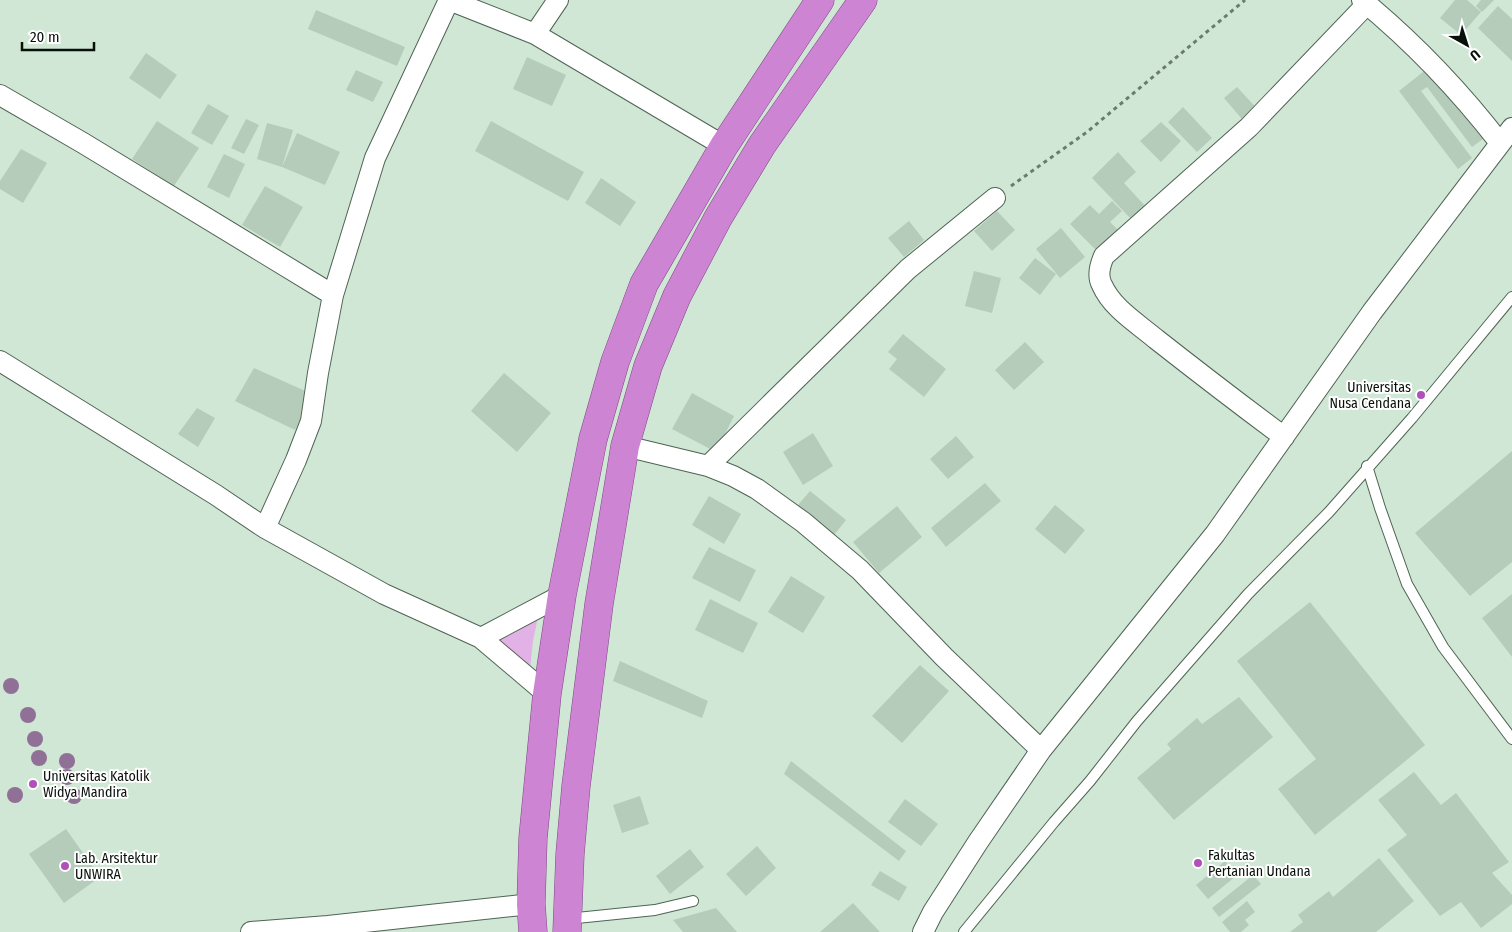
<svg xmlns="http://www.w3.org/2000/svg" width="1512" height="932" font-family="'Fira Sans Condensed',sans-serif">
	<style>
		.green { fill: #e2b2e6 }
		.building { fill: #b5ccba }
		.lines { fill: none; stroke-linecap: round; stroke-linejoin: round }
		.service-casing { stroke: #4f6454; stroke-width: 12 }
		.minor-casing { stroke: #4f6454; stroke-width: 22 }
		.trunk-casing { stroke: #7f4886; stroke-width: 29 }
		.path { stroke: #6b7b6f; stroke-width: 3; stroke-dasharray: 4 4; stroke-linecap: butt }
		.service { stroke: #fff; stroke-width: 10 }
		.minor { stroke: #fff; stroke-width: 20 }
		.trunk { stroke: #cc84d3; stroke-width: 28 }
		.tree { fill: #907096 }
		.poi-dot { fill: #b051ba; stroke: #fff; stroke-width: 2 }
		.labels { text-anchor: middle; stroke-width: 4; stroke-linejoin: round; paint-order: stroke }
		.poi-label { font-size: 14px; fill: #08100a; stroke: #fff; text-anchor: start }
	</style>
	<rect width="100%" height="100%" fill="#cfe7d4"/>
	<path class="green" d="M538 617 533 641 530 669 487 636Z"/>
	<path class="building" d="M1455 0H1467L1481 12 1461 35 1440 18Z
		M1481 0H1494L1482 12 1476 6Z
		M1498 6 1512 19V61L1478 28Z
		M316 10 405 47 397 66 308 29Z
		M146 53 177 75 160 99 129 78Z
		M527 57 566 75 552 106 513 89Z
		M1428 68 1483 139 1472 147 1427 87 1421 91 1472 158 1458 169 1399 91Z
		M356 70 383 82 373 102 346 90Z
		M1237 87 1261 113 1247 125 1224 98Z
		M208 104 229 116 212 145 191 133Z
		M1183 107 1212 138 1197 152 1168 122Z
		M246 119 259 125 244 154 231 148Z
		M157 121 199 148 174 186 132 159Z
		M491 121 584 172 568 201 475 151Z
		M1161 122 1181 141 1161 162 1140 141Z
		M267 123 293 130 282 167 297 133 340 152 325 185 282 167 257 159Z
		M21 149 47 163 23 203 0 189V181Z
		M1118 152 1136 172 1124 183 1147 208 1133 221 1092 178Z
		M224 154 245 164 229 198 207 187Z
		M601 178 636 202 620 226 585 203Z
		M265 186 303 207 280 247 242 225Z
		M1112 201 1122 211 1110 222 1118 230 1097 251 1070 224 1090 205 1099 214Z
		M997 211 1015 230 992 251 974 231Z
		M909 221 924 240 904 257 888 238Z
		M1061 228 1085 257 1060 278 1036 249Z
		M1035 258 1056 274 1040 295 1019 278Z
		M974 271 1001 278 992 313 965 306Z
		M903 334 946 369 924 397 889 369 897 359 888 352Z
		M1025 342 1044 362 1014 390 995 370Z
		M254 368 312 394 295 430 235 401Z
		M504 373 551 413 517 452 471 411Z
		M692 393 734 416 716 452 672 429Z
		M197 408 215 418 198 447 178 434Z
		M813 433 833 466 803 485 783 452Z
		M956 436 974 457 948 479 930 459Z
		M1512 451V562L1470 596 1415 533Z
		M985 483 1001 501 946 547 931 528Z
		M810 491 846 520 834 535 798 505Z
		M709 496 741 514 724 544 692 525Z
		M1055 505 1085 530 1065 554 1035 529Z
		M897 506 922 537 879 573 853 542Z
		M709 547 756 570 740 602 692 578Z
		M791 576 825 597 803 633 768 612Z
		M1512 594V657L1482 618Z
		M710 599 758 623 743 653 695 630Z
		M1310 602 1425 745 1315 835 1278 789 1316 759 1237 661Z
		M620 661 708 701 702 718 613 681Z
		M920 665 949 691 902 743 872 716Z
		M1239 697 1273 737 1174 820 1137 778 1171 749 1167 744 1197 718 1202 724Z
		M791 761 906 851 899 861 784 774Z
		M1414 772 1441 805 1456 793 1509 862 1492 873 1512 895V904L1481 928 1461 902 1440 916 1387 850 1407 835 1378 800Z
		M640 796 649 824 622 833 613 805Z
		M905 799 938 824 921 846 888 822Z
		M66 829 100 877 64 903 29 854Z
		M757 846 776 868 746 896 726 874Z
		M690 849 704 867 670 894 656 876Z
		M1379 858 1414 901 1376 932H1290L1303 922 1298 915 1329 891 1333 897Z
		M1225 861 1236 876 1208 899 1196 885Z
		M880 871 907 887 899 901 871 885Z
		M1253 875 1261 884 1219 917 1212 908Z
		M1247 901 1255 912 1245 920 1249 925 1241 932H1230L1222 922Z
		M853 903 880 932H820Z
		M716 908 737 932H683L673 920Z"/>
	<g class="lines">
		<defs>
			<path id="service" d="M1367 466 1380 508 1407 584 1443 647 1512 739
				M567 919 655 910 693 901
				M964 932 1054 822 1090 781 1137 721 1248 594 1329 512 1412 418 1512 297"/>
			<path id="minor" d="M449 0 535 34 724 146
				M1362 0C1413 42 1459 90 1500 143
				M535 34 558 0
				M0 95 83 143 333 295
				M0 361 216 495 265 528 384 594 481 638 547 694
				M1284 437C1241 405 1198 372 1156 339 1137 323 1112 308 1102 285 1097 276 1100 265 1104 256L1249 127 1367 4
				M625 446 708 466 733 476 757 489 803 522 860 570 944 657 1041 750
				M708 466 908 269 995 198
				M265 528 296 460 311 421 318 373 333 295 375 158 449 0
				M481 638 562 595
				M251 932 328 926 531 904
				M923 932 933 912 978 842 1041 750 1215 534 1372 312 1512 128"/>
			<path id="trunk" d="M533 932 531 904 533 838 547 694 562 595 593 439 615 362 644 284 724 146 820 0
				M567 932 570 854 576 786 599 604 625 446 648 366 677 296 718 218 762 145 863 0"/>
		</defs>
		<use href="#service" class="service-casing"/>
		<use href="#minor" class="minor-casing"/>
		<use href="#trunk" class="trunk-casing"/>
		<path class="path" d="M1011 186 1087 132 1245 0"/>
		<use href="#service" class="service"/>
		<use href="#minor" class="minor"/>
		<use href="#trunk" class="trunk"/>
	</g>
	<g class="tree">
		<circle cx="11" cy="686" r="8"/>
		<circle cx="28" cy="715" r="8"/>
		<circle cx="35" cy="739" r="8"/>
		<circle cx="39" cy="758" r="8"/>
		<circle cx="67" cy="761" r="8"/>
		<circle cx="67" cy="777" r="8"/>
		<circle cx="15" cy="795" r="8"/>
		<circle cx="74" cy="796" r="8"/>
	</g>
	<g class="poi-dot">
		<circle cx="1421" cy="395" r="5"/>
		<circle cx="33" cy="784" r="5"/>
		<circle cx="1198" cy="863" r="5"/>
		<circle cx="65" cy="866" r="5"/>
	</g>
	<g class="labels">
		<g class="poi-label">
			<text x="1411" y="392" text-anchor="end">Universitas<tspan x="1411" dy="16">Nusa Cendana</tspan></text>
			<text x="43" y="781">Universitas Katolik<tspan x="43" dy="16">Widya Mandira</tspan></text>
			<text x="1208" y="860">Fakultas<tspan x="1208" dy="16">Pertanian Undana</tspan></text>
			<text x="75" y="863">Lab. Arsitektur<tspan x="75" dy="16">UNWIRA</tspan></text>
		</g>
	</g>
	<g transform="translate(1467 45) rotate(141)" stroke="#ffffff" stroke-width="4" paint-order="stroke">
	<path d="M0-4L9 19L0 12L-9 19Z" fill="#08100a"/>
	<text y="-8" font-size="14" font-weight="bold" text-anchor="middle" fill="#08100a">U</text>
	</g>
	<path d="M22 42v8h72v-8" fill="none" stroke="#08100a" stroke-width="2.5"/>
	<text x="30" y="42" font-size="15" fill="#08100a" stroke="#ffffff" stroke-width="4" paint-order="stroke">20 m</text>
</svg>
